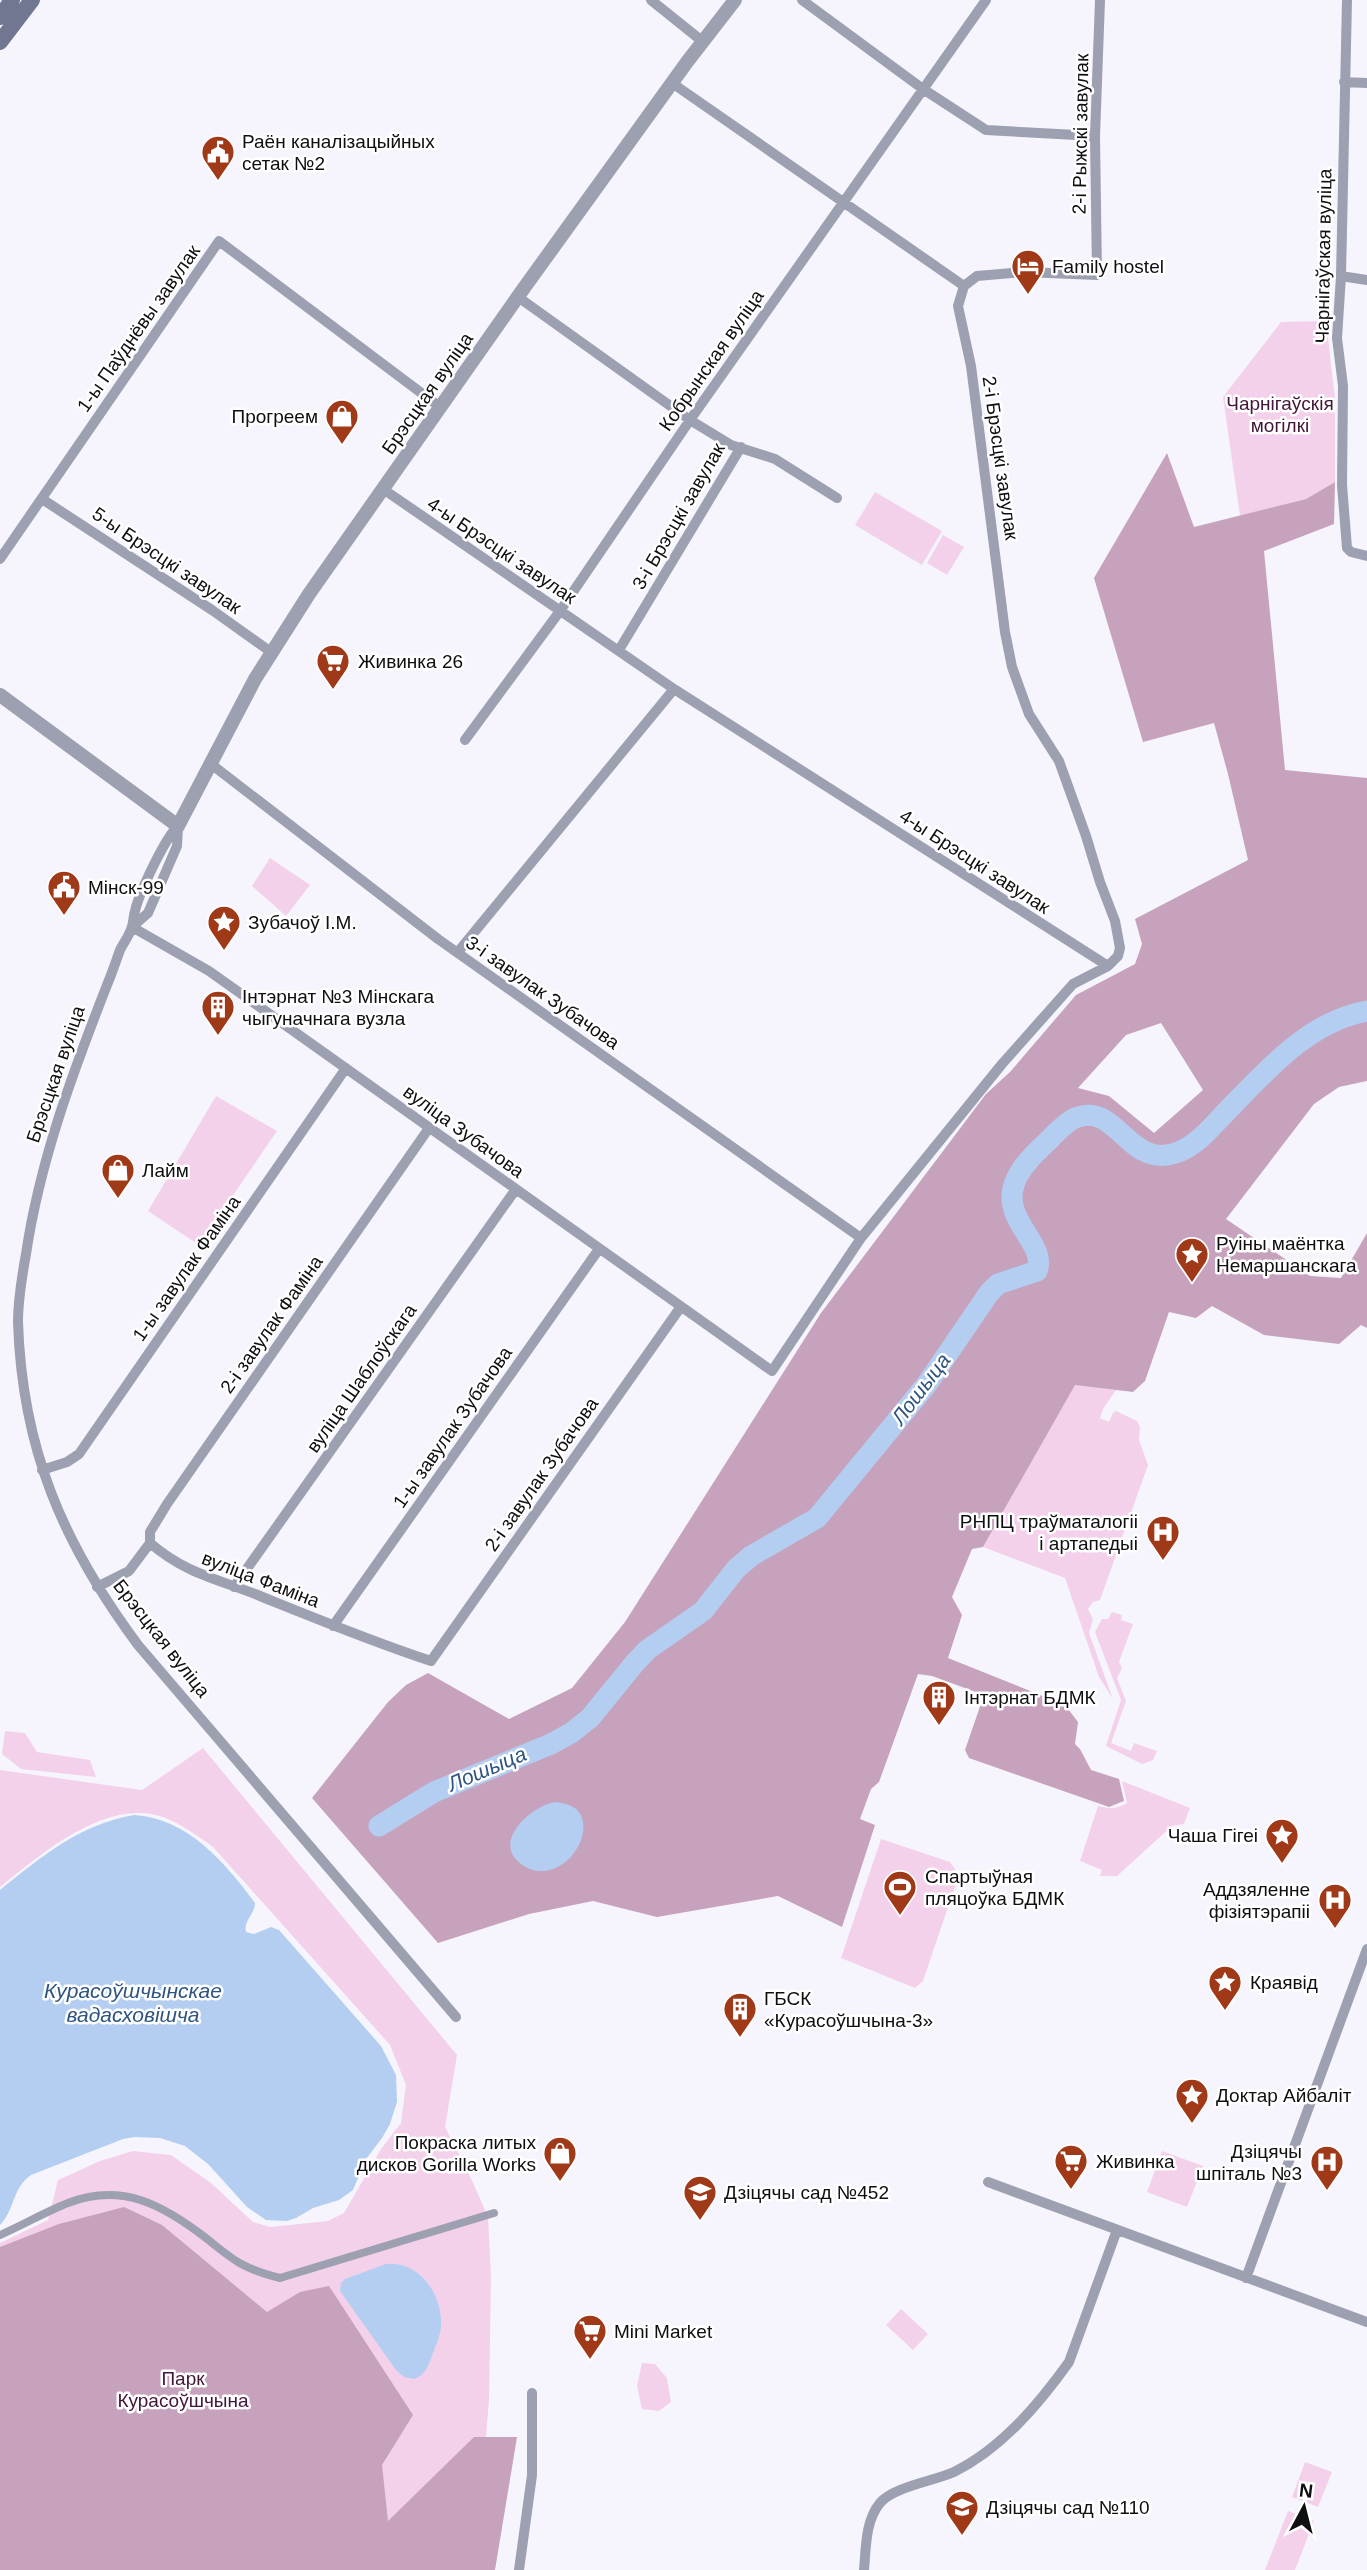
<svg xmlns="http://www.w3.org/2000/svg" width="1367" height="2570" font-family="Arial,sans-serif">
	<style>
		.green { fill: #f4d1ea }
		.forest { fill: #c7a2bd; fill-rule: evenodd }
		.water { fill: #b3cef1 }
		.lines { fill: none; stroke-linecap: round; stroke-linejoin: round }
		.river { stroke: #b3cef1; stroke-width: 21 }
		.pedestrian { stroke: #9ca0b1; stroke-width: 8 }
		.minor { stroke: #9ca0b1; stroke-width: 10 }
		.tertiary { stroke: #9ca0b1; stroke-width: 14 }
		.secondary { stroke: #717790; stroke-width: 16 }
		.labels { text-anchor: middle; stroke-width: 5; stroke-linejoin: round; paint-order: stroke }
		.street-label { font-size: 19px; fill: #0f0e11; stroke: #fff }
		.poi-label { font-size: 19px; fill: #0f0e11; stroke: #fff; text-anchor: start }
		.park-label { font-size: 19px; fill: #421539; stroke: #fff }
		.water-label { font-size: 21px; font-style: italic; fill: #2e5481; stroke: #fff }
	</style>
	<rect width="100%" height="100%" fill="#f6f5fd"/>
	<path class="green" d="M1326 321 1335 398V482L1306 499 1240 516 1223 397 1281 322Z
		M875 492 942 531 922 565 855 525Z
		M943 535 964 547 947 575 927 563Z
		M270 858 310 885 286 916 252 886Z
		M216 1096 277 1131 199 1245 148 1211Z
		M1075 1384 1116 1390 1103 1409 1100 1418 1109 1422 1113 1413 1116 1411 1137 1421 1140 1427 1139 1440 1148 1465 1100 1600 1093 1602 1088 1609 1093 1619 1089 1633 1113 1699 1099 1677 1065 1578 983 1547Z
		M1112 1612 1122 1615 1121 1620 1133 1624 1119 1662 1122 1668 1117 1678 1126 1701 1111 1743 1131 1751 1134 1743 1157 1751 1153 1760 1142 1764 1106 1746 1121 1700 1095 1632 1102 1619H1108Z
		M5 1731 25 1733 37 1752 90 1760 96 1777 21 1769 2 1754Z
		M203 1748 457 2055 445 2127 470 2176 488 2217 491 2278 489 2400 475 2570H0V2243L48 2220 58 2180 100 2161 133 2151 171 2155 211 2183 253 2222 270 2227 328 2221 344 2213 381 2149 401 2123 406 2085 390 2045 213 1847C195 1834 174 1818 151 1814 97 1805 39 1856 0 1887V1770L142 1790Z
		M1122 1781 1190 1808 1184 1824 1172 1826 1117 1876H1100L1102 1870 1080 1861 1098 1806C1110 1809 1117 1809 1127 1803Z
		M881 1839 950 1862 959 1875 923 1981 915 1988 841 1958Z
		M1162 2151 1203 2166 1187 2207 1147 2192Z
		M901 2309 928 2334 913 2350 886 2325Z
		M642 2363 655 2364 667 2378 671 2402 659 2411 642 2409 637 2386Z
		M1305 2462 1332 2472 1318 2507 1292 2497Z
		M1288 2511 1314 2521 1295 2570H1265Z"/>
	<path class="forest" d="M1167 453 1194 527 1306 499 1335 482 1334 524 1264 551 1285 770 1367 778V1081L1339 1087 1314 1104 1226 1219 1310 1276 1341 1278 1367 1233V1328L1361 1325 1339 1344 1264 1335 1212 1306 1196 1318 1169 1312 1145 1381 1133 1392 1075 1385 983 1547 972 1549 952 1597 962 1615 948 1658 1065 1705 1078 1722 1075 1744 1080 1749 1091 1770 1119 1779 1124 1801 1109 1807 969 1758 965 1750 984 1695 932 1676 918 1674 879 1782 871 1789 860 1819 875 1825 842 1927 778 1896 657 1917 593 1901 529 1914 438 1943 312 1798 388 1702 406 1685 428 1673 509 1719 572 1688 625 1622 821 1313 986 1094 1010 1072 1076 995 1135 964 1142 944 1135 919 1248 860 1228 774 1214 723 1143 742 1094 578ZM1161 1023 1203 1090 1154 1133 1109 1096 1078 1088 1126 1035Z
		M124 2207 162 2225 267 2312 300 2292 329 2286 413 2415 382 2465 388 2521 474 2437H517L495 2570H0V2247L59 2224Z"/>
	<path class="water" d="M555 1802C563 1803 574 1805 579 1812 597 1838 557 1890 521 1864 491 1842 531 1806 555 1802Z
		M134 1815C187 1818 225 1862 255 1903 255 1914 243 1921 246 1932L254 1934 271 1927 279 1930 381 2046 396 2075 397 2102 390 2124 382 2138 366 2159 353 2190 339 2200 313 2208 296 2218 287 2221 266 2220 247 2207 208 2164 185 2146 160 2138 135 2137 123 2139 31 2175C12 2188 15 2210 0 2225V1890C41 1857 80 1824 134 1815Z
		M386 2264C420 2261 443 2295 441 2327 440 2336 436 2345 433 2353 429 2364 426 2375 414 2379L404 2377 396 2370 340 2291 341 2283 345 2279Z"/>
	<g class="lines">
		<path class="river" d="M379 1826 434 1792 551 1744 571 1733 590 1718 634 1664 647 1650 703 1611 736 1569 751 1556 817 1518 927 1384 989 1293 998 1284 1037 1271C1049 1240 989 1216 1022 1169 1030 1157 1041 1148 1051 1138 1058 1131 1066 1122 1075 1118 1119 1100 1129 1176 1183 1150 1200 1142 1214 1124 1227 1111 1266 1071 1309 1021 1367 1011"/>
		<path class="pedestrian" d="M0 2235C23 2225 45 2212 68 2203 122 2182 163 2205 206 2238 234 2261 244 2269 280 2278L494 2213"/>
		<path class="minor" d="M651 0 702 41
			M802 0 923 89 986 130 1095 136
			M1347 0 1341 276 1337 338 1343 386 1342 485 1347 548 1351 552 1367 556
			M1344 82 1367 83
			M672 83 964 286 958 306 971 366 1005 632 1012 667 1029 714 1059 761 1086 836 1100 882 1115 921 1120 948 1118 956 1108 966
			M1341 276 1367 280
			M964 286 977 276 1025 272 1097 275 1095 136 1100 0
			M518 297 690 420 731 445 775 459 837 498
			M42 499 212 610 271 652
			M0 559 219 241 440 407
			M619 650 741 447
			M465 740 560 611 690 420 986 0
			M211 764 438 939 861 1238
			M178 826C165 838 139 893 135 911 133 916 134 921 132 926 130 935 124 942 120 950 116 961 112 973 107 985 73 1072 40 1160 26 1254 22 1276 18 1299 18 1322 22 1449 63 1544 138 1645L456 2017
			M132 927 209 971 772 1371 861 1238 1002 1064 1073 984 1108 966 674 689 383 489
			M132 927 148 913 177 846 178 826
			M458 952 674 689
			M42 1470 67 1462 79 1454 346 1068
			M150 1543V1532L167 1504 429 1128
			M97 1587 129 1571 150 1543C186 1574 218 1579 260 1596 317 1619 373 1642 431 1661L680 1308
			M234 1587 516 1189
			M333 1626 599 1249
			M988 2182 1367 2322
			M1246 2278 1367 1949
			M519 2570 532 2475V2393
			M864 2570C866 2549 865 2521 880 2503 893 2487 934 2481 954 2472 1001 2449 1039 2404 1069 2362L1117 2230"/>
		<path class="tertiary" d="M0 695 178 826 255 679 309 594 524 288 687 62 735 0"/>
		<path class="secondary" d="M0 17 12 0
			M0 42 32 0"/>
	</g>
	<defs>
		<symbol id="civic-pin" viewBox="-11 -11 22 30"><path d="M0 17L-7.5 6A9.5 9.5 0 1 1 7.5 6Z" fill="#a03917" stroke="#fff"/><path d="M-.6-6.5H3V-4.5H.6V-3L4-1V1h2V6H-6V1h2V-1L-.6-3ZM-1.2 2.5V6h2.4V2.5Z" fill="#fff"/></symbol>
		<symbol id="hotel-pin" viewBox="-11 -11 22 30"><path d="M0 17L-7.5 6A9.5 9.5 0 1 1 7.5 6Z" fill="#a03917" stroke="#fff"/><path d="M-6-4.5h1.5V1H6V5H4.5V3h-9V5H-6ZM-4 0a1.8 1.8 0 1 1 3.6 0ZM.5 0V-2.5h3Q6-2.5 6 0Z" fill="#fff"/></symbol>
		<symbol id="shop-pin" viewBox="-11 -11 22 30"><path d="M0 17L-7.5 6A9.5 9.5 0 1 1 7.5 6Z" fill="#a03917" stroke="#fff"/><path d="M-5-2.5h2.3a2.7 3.5 0 0 1 5.4 0H5L5.5 6h-11ZM-1.5-2.5h3a1.5 2.3 0 0 0-3 0Z" fill="#fff"/></symbol>
		<symbol id="supermarket-pin" viewBox="-11 -11 22 30"><path d="M0 17L-7.5 6A9.5 9.5 0 1 1 7.5 6Z" fill="#a03917" stroke="#fff"/><path d="M-6-5.5h2.5l.6 2H6L4.5 2H-2.5L-4.4-4H-6ZM-1.5 3.2a1.3 1.3 0 1 0 .1 0ZM3 3.2a1.3 1.3 0 1 0 .1 0Z" fill="#fff"/></symbol>
		<symbol id="sight-pin" viewBox="-11 -11 22 30"><path d="M0 17L-7.5 6A9.5 9.5 0 1 1 7.5 6Z" fill="#a03917" stroke="#fff"/><path d="M0-6L1.8-2.2L6-1.7L2.9 1.2L3.7 5.4L0 3.3L-3.7 5.4L-2.9 1.2L-6-1.7L-1.8-2.2Z" fill="#fff"/></symbol>
		<symbol id="building-pin" viewBox="-11 -11 22 30"><path d="M0 17L-7.5 6A9.5 9.5 0 1 1 7.5 6Z" fill="#a03917" stroke="#fff"/><path d="M-4-6H4V6H1V3H-1V6H-4ZM-2.5-4.3h1.7v1.8h-1.7ZM.8-4.3h1.7v1.8H.8ZM-2.5-1h1.7V.8h-1.7ZM.8-1h1.7V.8H.8Z" fill="#fff"/></symbol>
		<symbol id="hospital-pin" viewBox="-11 -11 22 30"><path d="M0 17L-7.5 6A9.5 9.5 0 1 1 7.5 6Z" fill="#a03917" stroke="#fff"/><path d="M-5-5h3v3.5h4V-5h3V5h-3V1.5h-4V5h-3Z" fill="#fff"/></symbol>
		<symbol id="stadium-pin" viewBox="-11 -11 22 30"><path d="M0 17L-7.5 6A9.5 9.5 0 1 1 7.5 6Z" fill="#a03917" stroke="#fff"/><path d="M0-5a6.5 5 0 1 0 0 10a6.5 5 0 1 0 0-10ZM-3.5-1.8h7v3.6h-7Z" fill="#fff"/></symbol>
		<symbol id="school-pin" viewBox="-11 -11 22 30"><path d="M0 17L-7.5 6A9.5 9.5 0 1 1 7.5 6Z" fill="#a03917" stroke="#fff"/><path d="M0-5L7-2L0 1L-7-2ZM-4 1L0 2.5L4 1V4Q0 6-4 4Z" fill="#fff"/></symbol>
	</defs>
	<g fill-rule="evenodd">
		<use href="#civic-pin" x="199" y="133" width="38" height="52"/>
		<use href="#hotel-pin" x="1009" y="247" width="38" height="52"/>
		<use href="#shop-pin" x="323" y="397" width="38" height="52"/>
		<use href="#supermarket-pin" x="314" y="642" width="38" height="52"/>
		<use href="#civic-pin" x="45" y="868" width="38" height="52"/>
		<use href="#sight-pin" x="205" y="903" width="38" height="52"/>
		<use href="#building-pin" x="199" y="988" width="38" height="52"/>
		<use href="#shop-pin" x="99" y="1151" width="38" height="52"/>
		<use href="#sight-pin" x="1173" y="1235" width="38" height="52"/>
		<use href="#hospital-pin" x="1144" y="1513" width="38" height="52"/>
		<use href="#building-pin" x="920" y="1678" width="38" height="52"/>
		<use href="#sight-pin" x="1263" y="1816" width="38" height="52"/>
		<use href="#stadium-pin" x="881" y="1868" width="38" height="52"/>
		<use href="#hospital-pin" x="1316" y="1881" width="38" height="52"/>
		<use href="#sight-pin" x="1206" y="1963" width="38" height="52"/>
		<use href="#building-pin" x="721" y="1990" width="38" height="52"/>
		<use href="#sight-pin" x="1173" y="2076" width="38" height="52"/>
		<use href="#shop-pin" x="541" y="2134" width="38" height="52"/>
		<use href="#supermarket-pin" x="1052" y="2142" width="38" height="52"/>
		<use href="#hospital-pin" x="1308" y="2143" width="38" height="52"/>
		<use href="#school-pin" x="681" y="2173" width="38" height="52"/>
		<use href="#supermarket-pin" x="571" y="2312" width="38" height="52"/>
		<use href="#school-pin" x="943" y="2488" width="38" height="52"/>
	</g>
	<g class="labels">
		<g class="street-label">
			<text transform="translate(1080 134) rotate(-89)" y="7">2-і Рыжскі завулак</text>
			<text transform="translate(1323 256) rotate(-89)" y="7">Чарнігаўская вуліца</text>
			<text transform="translate(138 328) rotate(-55)" y="7">1-ы Паўднёвы завулак</text>
			<text transform="translate(711 360) rotate(-55)" y="7">Кобрынская вуліца</text>
			<text transform="translate(427 393) rotate(-55)" y="7">Брэсцкая вуліца</text>
			<text transform="translate(1001 458) rotate(82)" y="7">2-і Брэсцкі завулак</text>
			<text transform="translate(678 516) rotate(-60)" y="7">3-і Брэсцкі завулак</text>
			<text transform="translate(502 550) rotate(34)" y="7">4-ы Брэсцкі завулак</text>
			<text transform="translate(167 560) rotate(34)" y="7">5-ы Брэсцкі завулак</text>
			<text transform="translate(975 861) rotate(33)" y="7">4-ы Брэсцкі завулак</text>
			<text transform="translate(543 992) rotate(35)" y="7">3-і завулак Зубачова</text>
			<text transform="translate(55 1074) rotate(-71)" y="7">Брэсцкая вуліца</text>
			<text transform="translate(464 1131) rotate(36)" y="7">вуліца Зубачова</text>
			<text transform="translate(186 1268) rotate(-55)" y="7">1-ы завулак Фаміна</text>
			<text transform="translate(271 1324) rotate(-55)" y="7">2-і завулак Фаміна</text>
			<text transform="translate(361 1378) rotate(-55)" y="7">вуліца Шаблоўскага</text>
			<text transform="translate(452 1427) rotate(-55)" y="7">1-ы завулак Зубачова</text>
			<text transform="translate(541 1474) rotate(-55)" y="7">2-і завулак Зубачова</text>
			<text transform="translate(261 1579) rotate(21)" y="7">вуліца Фаміна</text>
			<text transform="translate(162 1638) rotate(52)" y="7">Брэсцкая вуліца</text>
		</g>
		<g class="poi-label">
			<text x="242" y="148">Раён каналізацыйных<tspan x="242" dy="22">сетак №2</tspan></text>
			<text x="1052" y="273">Family hostel</text>
			<text x="318" y="423" text-anchor="end">Прогреем</text>
			<text x="358" y="668">Живинка 26</text>
			<text x="88" y="894">Мінск-99</text>
			<text x="248" y="929">Зубачоў І.М.</text>
			<text x="242" y="1003">Інтэрнат №3 Мінскага<tspan x="242" dy="22">чыгуначнага вузла</tspan></text>
			<text x="142" y="1177">Лайм</text>
			<text x="1216" y="1250">Руіны маёнтка<tspan x="1216" dy="22">Немаршанскага</tspan></text>
			<text x="1138" y="1528" text-anchor="end">РНПЦ траўматалогіі<tspan x="1138" dy="22">і артапедыі</tspan></text>
			<text x="964" y="1704">Інтэрнат БДМК</text>
			<text x="1258" y="1842" text-anchor="end">Чаша Гігеі</text>
			<text x="925" y="1883">Спартыўная<tspan x="925" dy="22">пляцоўка БДМК</tspan></text>
			<text x="1310" y="1896" text-anchor="end">Аддзяленне<tspan x="1310" dy="22">фізіятэрапіі</tspan></text>
			<text x="1250" y="1989">Краявід</text>
			<text x="764" y="2005">ГБСК<tspan x="764" dy="22">«Курасоўшчына-3»</tspan></text>
			<text x="1216" y="2102">Доктар Айбаліт</text>
			<text x="536" y="2149" text-anchor="end">Покраска литых<tspan x="536" dy="22">дисков Gorilla Works</tspan></text>
			<text x="1302" y="2158" text-anchor="end">Дзіцячы<tspan x="1302" dy="22">шпіталь №3</tspan></text>
			<text x="1096" y="2168">Живинка</text>
			<text x="724" y="2199">Дзіцячы сад №452</text>
			<text x="614" y="2338">Mini Market</text>
			<text x="986" y="2514">Дзіцячы сад №110</text>
		</g>
		<g class="park-label">
			<text x="1280" y="410">Чарнігаўскія<tspan x="1280" dy="22">могілкі</tspan></text>
			<text x="183" y="2385">Парк<tspan x="183" dy="22">Курасоўшчына</tspan></text>
		</g>
		<g class="water-label">
			<text transform="translate(921 1389) rotate(-53)" y="7">Лошыца</text>
			<text transform="translate(487 1769) rotate(-23)" y="7">Лошыца</text>
			<text x="133" y="1998">Курасоўшчынскае<tspan x="133" dy="24">вадасховішча</tspan></text>
		</g>
	</g>
	<g transform="translate(1304 2507) rotate(7)" stroke="#ffffff" stroke-width="5" paint-order="stroke">
	<path d="M0-5L12 26L0 18L-12 26Z" fill="#0f0e11"/>
	<text y="-10" font-size="19" font-weight="bold" text-anchor="middle" fill="#0f0e11">N</text>
	</g>
</svg>
